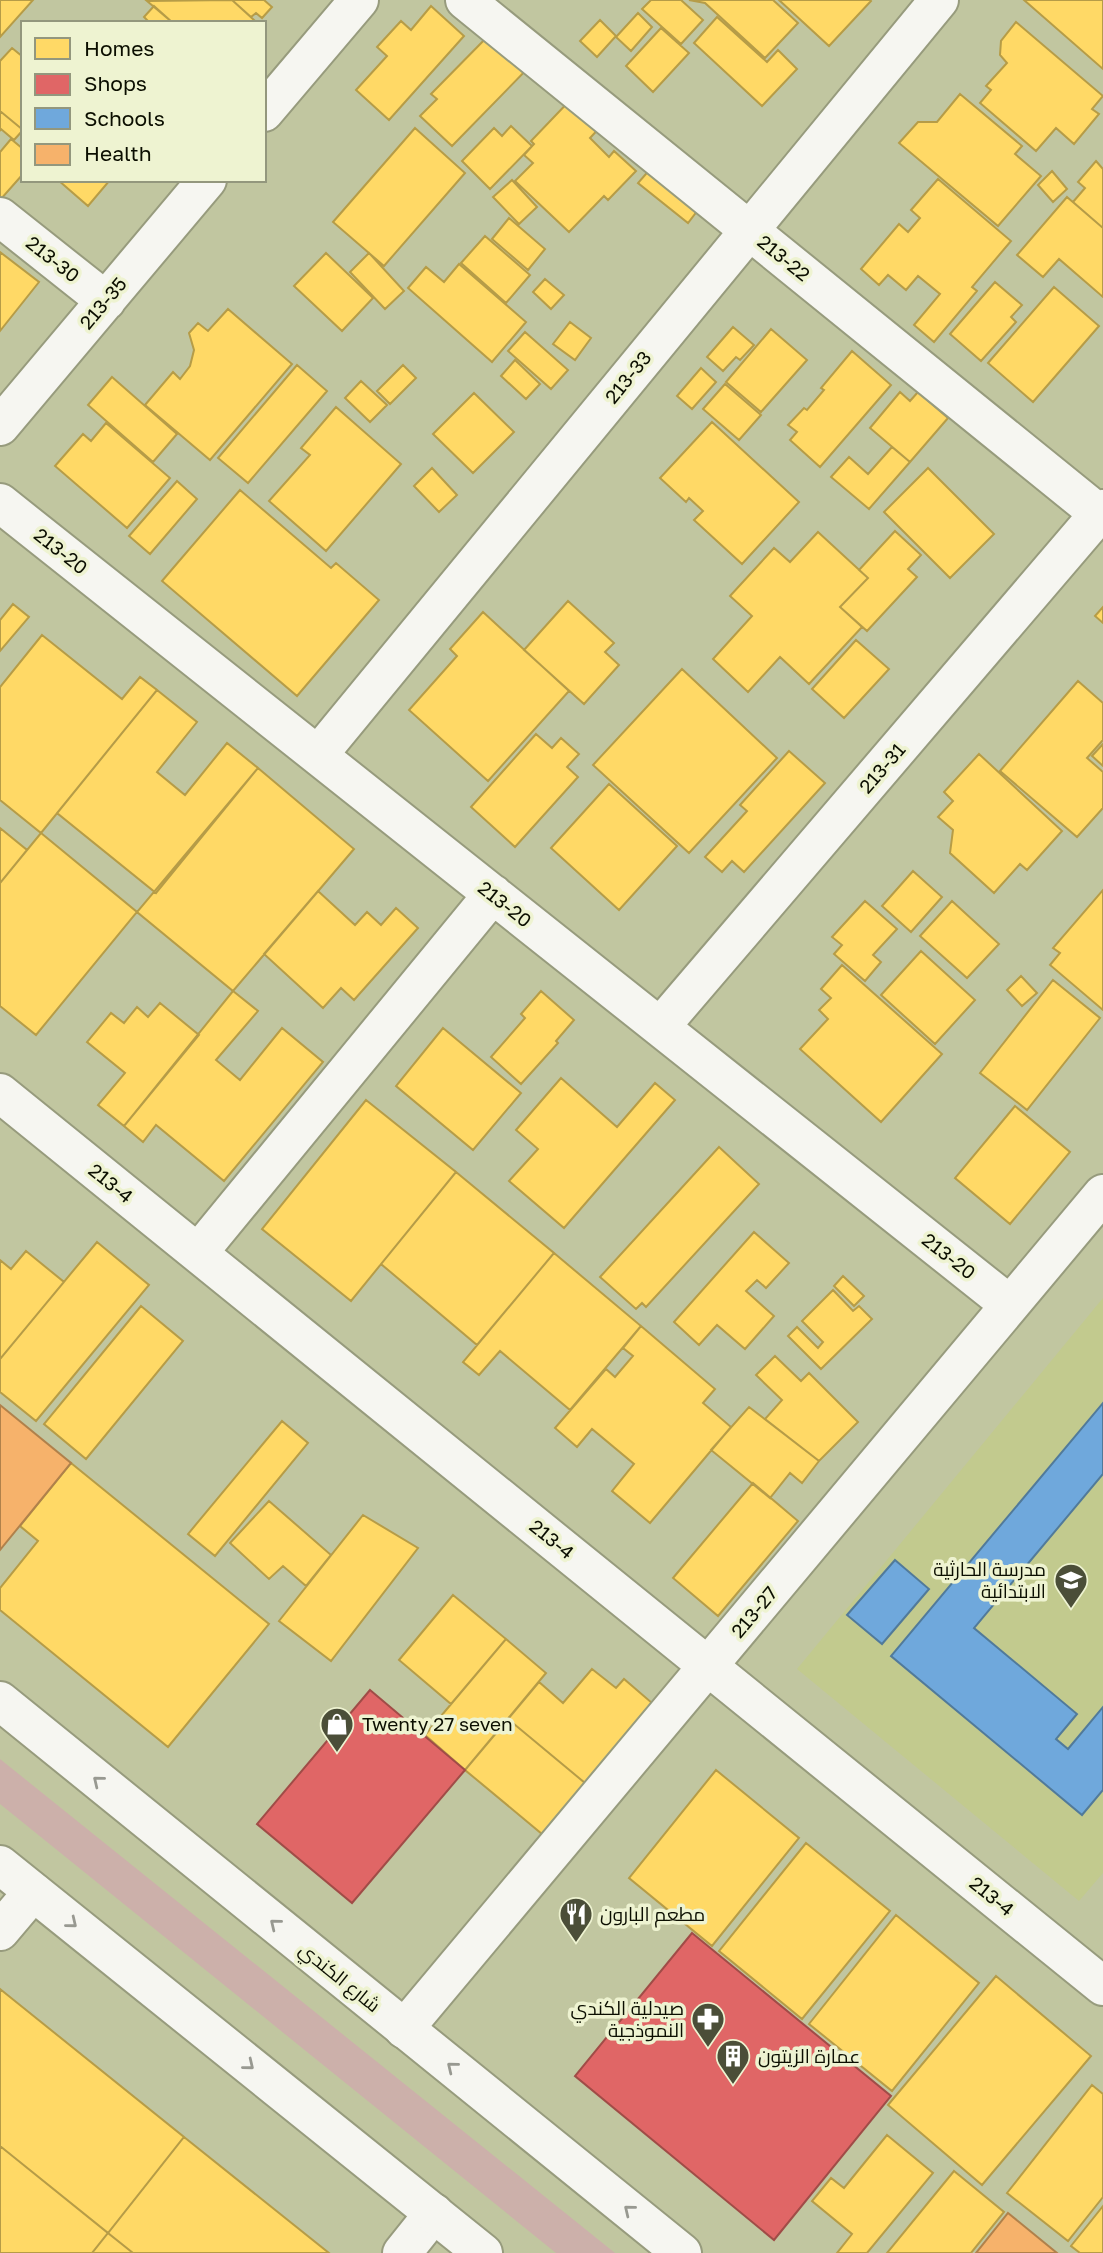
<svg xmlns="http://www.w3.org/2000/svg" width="1103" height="2253" font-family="'Golos Text',Cairo,sans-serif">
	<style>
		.built { fill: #c2ca8e }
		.green { fill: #ccb0aa }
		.homes { fill: #ffd966; stroke: #b69c47; stroke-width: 2 }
		.shops { fill: #e06666; stroke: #a04c47; stroke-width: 2 }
		.schools { fill: #6fa8dc; stroke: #517a9a; stroke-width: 2 }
		.health { fill: #f6b26b; stroke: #b0814b; stroke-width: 2 }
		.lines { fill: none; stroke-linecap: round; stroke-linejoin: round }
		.street-casing { stroke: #979b7d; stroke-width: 42 }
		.secondary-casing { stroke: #979b7d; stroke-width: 42 }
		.street { stroke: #f6f6f1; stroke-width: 38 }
		.secondary { stroke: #f6f6f1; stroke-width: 38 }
		.oneway { stroke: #989991 }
		.labels { text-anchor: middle; stroke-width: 7; stroke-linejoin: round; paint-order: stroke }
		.street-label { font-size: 19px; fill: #0b0e00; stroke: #eef3d1 }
		.poi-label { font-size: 19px; fill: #0b0e00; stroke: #eef3d1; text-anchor: start }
	</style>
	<rect width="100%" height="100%" fill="#c1c6a0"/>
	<path class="built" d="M1103 1298V1873L1079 1901 797 1669Z"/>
	<path class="green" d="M0 1759 615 2253H556L0 1804Z"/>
	<path class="homes" d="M0 0H33L0 37Z
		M232 0 254 20 251 23H173L147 1Z
		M232 0H264L272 7 262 18 256 13 251 17Z
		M651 0H681L703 20 681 44 642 9Z
		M689 0H773L798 23 765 58 705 3Z
		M779 0H870L871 1 829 46Z
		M1024 0H1103V69Z
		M154 6 173 23H150L144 17Z
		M431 6 464 36 389 120 356 90 387 56 377 47 401 21 411 30Z
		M638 13 652 27 631 51 616 37Z
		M717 17 767 62 778 50 797 69 762 106 694 43Z
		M600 20 616 36 597 57 580 41Z
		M1016 22 1103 96 1092 109 1099 114 1074 144 1056 128 1036 151 980 103 991 90 986 86 1007 63 1000 55 1001 41Z
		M496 28 533 63 452 146 420 116 437 99 431 94Z
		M661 28 689 53 653 92 626 66Z
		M12 48 23 57V130L0 111V61Z
		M576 94 605 122 590 138 609 157 614 151 636 171 608 200 604 196 569 232 515 181 533 163 524 155 534 144 531 141Z
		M960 94 1022 146 1015 154 1041 176 998 226 899 143 918 122H937Z
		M0 111 23 130 14 140 1 129 0 131Z
		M511 126 532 146 490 189 462 161 494 128 502 136Z
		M415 128 465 173 384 266 333 222Z
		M11 139 23 149V174L0 200V152Z
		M1096 161 1103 169V228L1073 202 1085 188 1078 182Z
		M652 167 701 206 688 223 638 183Z
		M1052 171 1067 189 1053 202 1038 185Z
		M938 179 1011 241 972 287 977 291 934 342 914 325 940 294 918 276 906 290 888 275 879 285 861 269 899 224 908 232 920 218 911 210Z
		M58 180H110L88 206Z
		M512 180 537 207 519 224 493 197Z
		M1067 197 1103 228V297L1059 259 1043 277 1017 255Z
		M509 218 545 249 528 270 492 239Z
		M485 236 530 275 506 303 461 263Z
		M0 252 39 282 0 331Z
		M326 253 373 298 342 331 294 286Z
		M369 253 404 291 385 309 350 272Z
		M459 264 526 322 492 362 408 288 426 267 444 282Z
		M545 279 564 295 551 309 533 292Z
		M995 282 1022 305 1011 317 1016 322 981 361 950 334Z
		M1054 287 1099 326 1033 402 988 363Z
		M228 309 292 364 210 460 145 405 173 372 180 379 190 366 194 350 189 333 198 323 208 331Z
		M570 322 591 338 575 360 553 344Z
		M733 327 754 345 740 360 736 357 723 371 707 357Z
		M771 329 807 360 761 412 726 382Z
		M525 332 568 370 551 389 508 351Z
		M852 351 891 385 820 467 790 440 797 432 788 425 804 408 807 410 824 390 821 388Z
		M515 360 540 384 526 399 501 376Z
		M297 365 327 391 248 483 218 458Z
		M403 365 416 378 390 404 377 391Z
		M701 368 716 382 692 409 677 396Z
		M112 377 177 434 153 462 88 405Z
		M361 381 387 405 370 422 345 398Z
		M725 384 761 415 739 440 703 409Z
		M900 392 910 401 918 392 948 418 910 462 870 428Z
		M474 393 514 432 473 473 433 434Z
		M336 407 401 464 326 551 269 501 310 455 301 448Z
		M712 422 799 502 742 564 694 520 703 511 689 498 686 502 660 478Z
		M106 423 170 478 127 528 55 466 83 434 91 441Z
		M892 447 910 462 869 509 831 477 849 457 868 474Z
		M432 468 457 495 439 512 414 486Z
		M928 468 994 534 950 578 884 512Z
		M177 481 197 499 150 554 129 536Z
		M240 490 331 568 336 563 379 600 297 696 162 581Z
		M895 531 921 555 908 569 917 577 867 631 840 607 868 578 859 570Z
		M818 532 868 578 840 607 862 627 809 684 780 657 748 692 713 659 752 616 730 596 774 548 790 562Z
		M568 601 614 643 605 652 619 665 584 704 524 650Z
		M13 604 29 617 0 651V620Z
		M1103 607V623L1095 616Z
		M483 612 569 691 488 781 409 710 457 656 450 649Z
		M42 635 122 699 140 677 157 690 41 833 0 800V687Z
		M856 640 889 669 844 718 812 689Z
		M682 669 777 758 689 853 593 765Z
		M1078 681 1103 703V740L1087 758 1103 772V808L1077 837 1000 771Z
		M157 690 197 722 157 772 185 795 227 743 258 768 156 893 57 813Z
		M536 734 552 748 561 738 579 754 567 767 578 777 515 847 471 807Z
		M1103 744V766L1092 756Z
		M789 751 825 783 744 872 732 861 722 872 705 857 747 811 740 805Z
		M979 754 1062 831 1027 870 1020 864 994 893 950 853 953 830 938 817 953 801 944 792Z
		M258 768 354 849 233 991 137 912Z
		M609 784 677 846 619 910 551 848Z
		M0 828 27 850 0 883Z
		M41 833 137 912 36 1035 0 1006V883Z
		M913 871 942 897 911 932 882 906Z
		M1103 890V1010L1050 965 1060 953 1053 948Z
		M318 891 355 925 367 912 381 925 396 908 418 928 354 1000 341 988 323 1008 264 954Z
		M865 901 897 929 873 955 881 962 865 981 834 954 842 945 832 937Z
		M952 901 999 944 967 978 920 936Z
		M921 951 975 1000 935 1044 881 995Z
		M842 965 942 1054 881 1122 800 1049 828 1019 819 1010 831 998 821 989Z
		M1021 976 1037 993 1022 1006 1007 990Z
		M1053 980 1100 1018 1027 1110 980 1073Z
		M233 991 258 1011 216 1060 240 1080 282 1028 323 1062 224 1181 156 1125 143 1142 124 1126Z
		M541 991 574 1020 556 1041 558 1043 521 1084 491 1057 525 1018 521 1014Z
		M160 1003 199 1035 124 1126 98 1105 125 1073 87 1042 111 1013 124 1023 137 1007 148 1017Z
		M443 1028 521 1093 473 1150 396 1086Z
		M561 1078 617 1127 655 1083 675 1100 564 1228 509 1181 538 1149 516 1130Z
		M366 1100 456 1172 351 1301 262 1229Z
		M1015 1106 1070 1152 1010 1224 955 1178Z
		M719 1147 759 1184 646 1307 642 1303 636 1309 600 1277Z
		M456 1172 554 1253 477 1345 381 1264Z
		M754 1232 789 1263 766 1288 757 1280 746 1291 774 1316 745 1349 717 1325 699 1345 674 1322Z
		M97 1242 149 1285 36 1421 0 1392V1359Z
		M26 1251 64 1282 0 1359V1260L11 1269Z
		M554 1253 641 1326 570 1410 500 1351 479 1375 463 1362Z
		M843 1276 864 1296 854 1306 834 1286Z
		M833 1290 853 1311 859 1306 872 1319 821 1369 788 1336 797 1327 818 1348 823 1342 802 1321Z
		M141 1306 183 1341 86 1459 44 1424Z
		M641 1326 715 1389 703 1403 731 1427 650 1523 612 1491 634 1464 592 1429 577 1447 555 1428 606 1369 615 1377 633 1356 623 1348Z
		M775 1356 801 1381 809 1373 858 1422 819 1461 765 1419 782 1400 756 1375Z
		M749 1407 819 1461 802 1483 790 1473 770 1498 711 1450Z
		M282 1421 308 1443 215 1556 188 1534Z
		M71 1463 269 1624 168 1747 0 1610V1588L38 1541 20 1526Z
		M753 1483 798 1521 718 1616 673 1578Z
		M269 1501 331 1555 306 1586 283 1566 269 1579 230 1543Z
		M363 1515 418 1548 331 1661 279 1621Z
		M453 1595 506 1639 451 1704 399 1660Z
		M506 1639 546 1673 465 1770 425 1735Z
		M592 1669 616 1688 624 1679 652 1703 585 1783 508 1719 539 1682 563 1703Z
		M508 1719 585 1783 542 1834 465 1770Z
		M716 1770 799 1838 712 1946 629 1878Z
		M806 1843 890 1911 802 2019 719 1951Z
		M896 1915 979 1983 892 2091 809 2024Z
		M996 1976 1091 2056 982 2185 888 2105Z
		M0 1989 184 2137 108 2233 0 2146Z
		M1092 2085 1103 2094V2197L1068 2241 1007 2193Z
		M887 2135 933 2173 867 2253H837L852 2234 812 2201 831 2178 844 2188Z
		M184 2137 329 2253H133L108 2233Z
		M0 2146 108 2233 92 2253H0Z
		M954 2171 1004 2212 971 2253H887Z
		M1103 2206V2253H1080L1071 2246Z
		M108 2233 133 2253H92Z"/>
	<path class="shops" d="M370 1690 465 1770 352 1903 257 1824Z
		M692 1933 891 2096 774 2240 575 2076Z"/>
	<path class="schools" d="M1103 1403V1474L974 1628 1077 1714 1056 1739 1068 1749 1103 1707V1790L1082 1815 891 1656Z
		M895 1560 929 1589 882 1644 847 1615Z"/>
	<path class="health" d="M0 1405 71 1463 0 1550Z
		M1008 2213 1057 2253H976Z"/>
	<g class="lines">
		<defs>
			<path id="street" d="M465 0 1103 517
				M264 112 359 0
				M0 217 106 301
				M0 426 207 180
				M0 503 1010 1305
				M318 755 939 0
				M660 1027 1103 509
				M0 1093 1103 1986
				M198 1253 493 894
				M0 1931 33 1892
				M404 2029 1103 1194
				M402 2253 434 2213"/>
			<path id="secondary" d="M0 1701 682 2253
				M0 1865 483 2253"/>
		</defs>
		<use href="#street" class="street-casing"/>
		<use href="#secondary" class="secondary-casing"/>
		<use href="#street" class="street"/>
		<use href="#secondary" class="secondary"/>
	</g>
	<defs><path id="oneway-chevron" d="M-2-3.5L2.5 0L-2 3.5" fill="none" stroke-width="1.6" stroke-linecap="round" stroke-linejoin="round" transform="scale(1.75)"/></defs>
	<g class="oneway">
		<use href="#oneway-chevron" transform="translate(98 1781) rotate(-141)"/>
		<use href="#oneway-chevron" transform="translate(72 1923) rotate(39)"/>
		<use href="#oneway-chevron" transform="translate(275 1924) rotate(-141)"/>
		<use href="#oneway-chevron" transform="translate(249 2065) rotate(39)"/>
		<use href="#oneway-chevron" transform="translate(452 2067) rotate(-141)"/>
		<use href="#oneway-chevron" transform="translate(629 2210) rotate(-141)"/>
	</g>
	<defs>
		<symbol id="school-pin" viewBox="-11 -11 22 30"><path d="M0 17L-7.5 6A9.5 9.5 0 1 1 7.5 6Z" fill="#4b4e38" stroke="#eef3d1"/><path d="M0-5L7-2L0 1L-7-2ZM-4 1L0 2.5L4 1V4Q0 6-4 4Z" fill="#fff"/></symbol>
		<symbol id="shop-pin" viewBox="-11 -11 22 30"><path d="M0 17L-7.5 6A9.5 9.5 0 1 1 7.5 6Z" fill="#4b4e38" stroke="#eef3d1"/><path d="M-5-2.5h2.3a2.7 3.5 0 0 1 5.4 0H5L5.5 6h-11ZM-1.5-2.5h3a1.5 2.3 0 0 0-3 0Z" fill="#fff"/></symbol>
		<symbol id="restaurant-pin" viewBox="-11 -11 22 30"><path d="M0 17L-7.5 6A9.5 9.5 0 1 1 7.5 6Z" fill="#4b4e38" stroke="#eef3d1"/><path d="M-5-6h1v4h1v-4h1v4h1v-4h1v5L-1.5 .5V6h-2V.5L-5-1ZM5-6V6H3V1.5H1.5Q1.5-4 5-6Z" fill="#fff"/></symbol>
		<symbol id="pharmacy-pin" viewBox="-11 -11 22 30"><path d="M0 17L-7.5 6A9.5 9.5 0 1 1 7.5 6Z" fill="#4b4e38" stroke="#eef3d1"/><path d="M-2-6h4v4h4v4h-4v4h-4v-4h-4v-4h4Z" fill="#fff"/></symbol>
		<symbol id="building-pin" viewBox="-11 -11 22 30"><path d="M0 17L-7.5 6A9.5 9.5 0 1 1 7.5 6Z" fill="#4b4e38" stroke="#eef3d1"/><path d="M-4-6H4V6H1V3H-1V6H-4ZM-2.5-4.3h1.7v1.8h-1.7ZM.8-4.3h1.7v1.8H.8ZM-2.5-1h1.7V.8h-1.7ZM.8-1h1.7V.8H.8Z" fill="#fff"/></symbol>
	</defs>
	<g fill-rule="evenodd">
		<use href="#school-pin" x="1052" y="1561" width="38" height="52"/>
		<use href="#shop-pin" x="318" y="1705" width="38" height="52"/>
		<use href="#restaurant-pin" x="557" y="1895" width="38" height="52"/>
		<use href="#pharmacy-pin" x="689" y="2000" width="38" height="52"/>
		<use href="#building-pin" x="714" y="2037" width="38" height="52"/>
	</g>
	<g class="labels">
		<g class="street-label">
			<text transform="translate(784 258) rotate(39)" y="7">213-22</text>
			<text transform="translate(53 259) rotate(38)" y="7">213-30</text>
			<text transform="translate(103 303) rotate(-50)" y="7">213-35</text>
			<text transform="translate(628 377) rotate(-51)" y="7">213-33</text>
			<text transform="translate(61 551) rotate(38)" y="7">213-20</text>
			<text transform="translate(882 768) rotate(-49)" y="7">213-31</text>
			<text transform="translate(505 904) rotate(38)" y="7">213-20</text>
			<text transform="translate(111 1183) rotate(39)" y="7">213-4</text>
			<text transform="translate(949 1256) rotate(38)" y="7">213-20</text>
			<text transform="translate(552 1539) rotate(39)" y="7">213-4</text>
			<text transform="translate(754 1612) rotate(-50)" y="7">213-27</text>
			<text transform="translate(992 1896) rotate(39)" y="7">213-4</text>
			<text transform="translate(340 1977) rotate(39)" y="7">شارع الكندي</text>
		</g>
		<g class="poi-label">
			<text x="1046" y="1576" text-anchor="end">مدرسة الحارثية<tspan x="1046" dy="22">الابتدائية</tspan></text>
			<text x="362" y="1731">Twenty 27 seven</text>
			<text x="600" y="1921">مطعم البارون</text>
			<text x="684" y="2015" text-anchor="end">صيدلية الكندي<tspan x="684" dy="22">النموذجية</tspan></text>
			<text x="758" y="2063">عمارة الزيتون</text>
		</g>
	</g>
	<rect x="21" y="21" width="245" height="161" fill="#eef3d1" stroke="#93977d" stroke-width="2"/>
	<rect x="35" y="38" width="35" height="21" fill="#ffd966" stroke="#93977d" stroke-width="2"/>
	<text x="84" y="56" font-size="21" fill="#0b0e00">Homes</text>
	<rect x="35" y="74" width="35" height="21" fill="#e06666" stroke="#93977d" stroke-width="2"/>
	<text x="84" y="91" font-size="21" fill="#0b0e00">Shops</text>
	<rect x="35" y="108" width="35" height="21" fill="#6fa8dc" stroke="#93977d" stroke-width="2"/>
	<text x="84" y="126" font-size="21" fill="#0b0e00">Schools</text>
	<rect x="35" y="144" width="35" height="21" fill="#f6b26b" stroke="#93977d" stroke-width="2"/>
	<text x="84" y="161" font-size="21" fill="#0b0e00">Health</text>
</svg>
